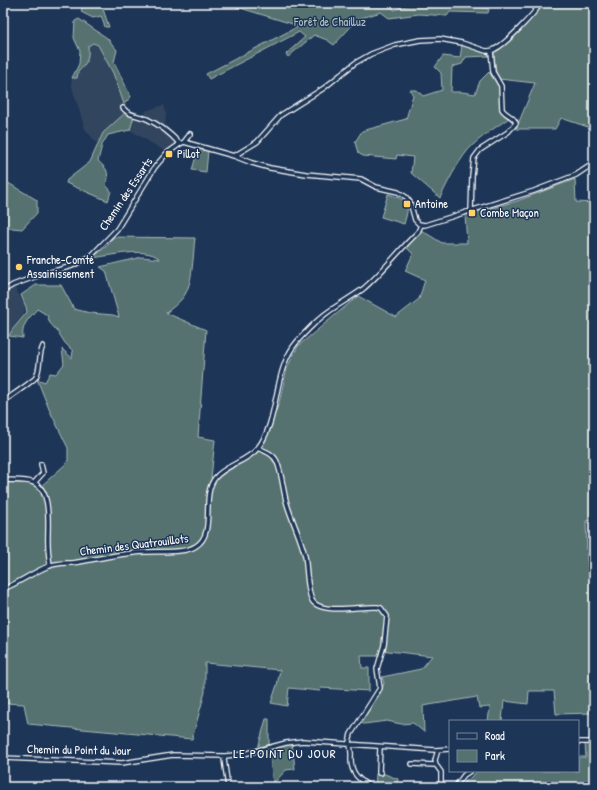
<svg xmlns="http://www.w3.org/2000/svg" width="597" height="790" font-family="'Patrick Hand',sans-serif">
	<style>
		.built { fill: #33445e }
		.green { fill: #557270; stroke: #aab8b8 }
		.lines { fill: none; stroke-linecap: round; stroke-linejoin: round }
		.minor-casing { stroke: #fff; stroke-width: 6 }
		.minor { stroke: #1d3557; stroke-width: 3.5 }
		.poi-dot { fill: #ffd166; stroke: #1d3557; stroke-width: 1.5 }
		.labels { text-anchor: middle; stroke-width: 3; stroke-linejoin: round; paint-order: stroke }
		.park-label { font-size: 12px; fill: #b2c0bf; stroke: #1d3557 }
		.poi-label { font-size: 12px; fill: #fff; stroke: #1d3557; text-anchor: start }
		.street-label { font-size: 12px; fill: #fff; stroke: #1d3557 }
		.neighbourhood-label { font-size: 13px; letter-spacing: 1px; fill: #fff; stroke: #1d3557 }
	</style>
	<rect width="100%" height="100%" fill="#1d3557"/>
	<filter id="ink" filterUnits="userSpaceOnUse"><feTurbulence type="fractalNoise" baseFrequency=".025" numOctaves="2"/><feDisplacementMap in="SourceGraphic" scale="8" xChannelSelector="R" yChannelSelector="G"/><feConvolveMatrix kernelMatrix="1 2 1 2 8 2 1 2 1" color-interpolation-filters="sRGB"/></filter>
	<g filter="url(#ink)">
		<path class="built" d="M93 43 98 45 113 73 124 103 127 101 126 109 121 108 125 113 103 133 98 145 85 129 71 84 72 78H77L78 72 84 65 88 46Z
			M164 105 166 113 165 128 146 118 145 111Z
			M134 116 148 121 162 129 177 143 166 152 130 130Z
			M14 286 24 304 25 311 11 330 8 336 3 341V294L9 288Z
			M586 520H594V573L589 574 587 559Z"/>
		<path class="green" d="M83 3H101L109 27H105L101 16 93 18 81 12Z
			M224 3H366L365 6 379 3H391L394 10 413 3 430 6V3H471L472 6 489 9 488 13 450 12 447 16 419 14 389 18 381 12 358 19 334 45 327 40 314 35 288 57 286 54 305 37 299 32 209 79 206 74 299 26Z
			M543 3H594V129L561 118 555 129H516L535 83 499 79 496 75 494 53 503 45Z
			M79 19 107 38 117 50 114 62 131 97 124 104 113 73 98 45 93 43 88 46C89 59 87 63 78 72L77 78H72L79 64 80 51 74 38 75 21Z
			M462 45 481 52 488 53 489 56 466 57 462 64 452 67 451 92H462L475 94 480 81 489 72 499 86 501 110 509 118C495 128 480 137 468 150 456 165 448 182 440 198L411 173 413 157 397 155 396 159 363 156 358 153 355 142 362 131 406 119 413 95 410 90H417L423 96 442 90 441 73 435 67 443 56 460 58Z
			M125 113 134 116 130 130 108 135 102 145 98 161C108 170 109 171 106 185L111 191 108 201 66 183 67 180 90 162 103 133Z
			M198 149 208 151 206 172 192 170Z
			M575 179 576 202 594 203V520L586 521 587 559 589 573H594V713L556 714 554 691H529L528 704 504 701 502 721H488L490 707 479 708 477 697 423 706 424 732 413 723 401 724 387 721 364 724 360 723 381 692 384 683 382 677 421 669 432 656 380 650 378 656H361L362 668H369V691L321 688 320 691 289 688 287 706 271 703 277 685 280 670 205 663V692L192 739 28 724 24 704 3 703V482L33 484 39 488 68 462V448L49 409 37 379 45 382 50 373 56 374 64 364 62 349 72 358 73 351 65 343 58 332 50 323 47 315 37 309C29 319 21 324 23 338L9 336 12 330 27 312 26 307 21 295 36 285H61L74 309 90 313 113 315 119 317 106 271 100 267 142 257 160 259C146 246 110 256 92 258L109 244 113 237 195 238C193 254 193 284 184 296 179 303 172 308 166 313L206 330 198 437 215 440 211 478 262 446 279 403 287 368 298 346 358 296 396 317 419 299 425 280 405 271 413 254 406 247 421 230 442 243H467L465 215 517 201Z
			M3 180 37 200V213L22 229 3 227Z
			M388 194C410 201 410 203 404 224L381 217Z
			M266 719H269V745L258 748Z
			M292 742 295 769 286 770 273 784 269 749Z
			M594 743V787H459L478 771H578V757H586L585 744Z
			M382 773 398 779 397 787H375L376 774 382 775Z"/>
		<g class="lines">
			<defs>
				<path id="minor" d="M123 108C129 116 138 115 147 119 160 125 170 133 180 144
					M184 142 190 134
					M234 156 257 142 281 115 324 88 355 63 371 54 395 45 420 40 440 39 462 43 486 51C489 51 492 51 495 49 507 43 534 14 541 3
					M471 212 472 176 474 158 480 150 508 132 516 123C514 116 505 115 502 109L501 86 493 72 491 51
					M3 291 13 285 37 276 72 266 91 256 117 229 155 167 166 154 180 144 184 142 234 156 252 163 270 168 306 174 361 179 376 187 398 192 406 197 410 202 415 220 419 224 425 225 534 191 576 175 594 163
					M3 402C8 398 35 380 36 377 41 368 38 356 43 346
					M258 448C265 451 274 454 277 462 282 473 283 491 287 504 292 521 301 538 305 556 307 566 307 597 314 603 327 614 360 606 377 607L381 608 387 616 384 645 377 669 380 688 351 734 349 742C352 750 351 752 351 760 351 774 360 780 370 787
					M3 480C12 481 25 479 34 483 53 491 47 528 48 544 48 551 49 558 50 566
					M34 483 43 473 41 464
					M3 589C19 583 33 572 49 566 59 562 69 564 79 562 101 558 123 553 145 552 159 551 184 554 196 546 217 533 200 497 215 478 225 465 246 462 257 449 279 422 273 376 293 347 300 337 318 319 328 312 339 304 352 297 363 289 383 272 399 250 418 232L421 225
					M578 742H594
					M380 747 379 773H381
					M438 750 435 760 436 765 441 772V787
					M225 756 224 759 228 787
					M3 758 122 763 173 755 225 756 244 754 286 743 303 741 435 750 450 749
					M412 764 436 765
					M455 787 464 775 470 771"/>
			</defs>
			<use href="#minor" class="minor-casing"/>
			<use href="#minor" class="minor"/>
		</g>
	</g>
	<g class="poi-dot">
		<rect x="165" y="150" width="8" height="8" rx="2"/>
		<rect x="403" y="200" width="8" height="8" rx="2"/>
		<rect x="468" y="209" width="8" height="8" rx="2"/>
		<circle cx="19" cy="267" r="4"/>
	</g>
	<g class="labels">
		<g class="park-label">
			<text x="330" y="26">Forêt de Chailluz</text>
		</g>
		<g class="poi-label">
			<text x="177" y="158">Pillot</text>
			<text x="415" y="208">Antoine</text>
			<text x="480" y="217">Combe Maçon</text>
			<text x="27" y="264">Franche-Comté<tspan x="27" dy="14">Assainissement</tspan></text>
		</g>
		<g class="street-label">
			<text transform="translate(126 194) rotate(-56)" y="4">Chemin des Essarts</text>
			<text transform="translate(134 545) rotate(-7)" y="4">Chemin des Quatrouillots</text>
			<text transform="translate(79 750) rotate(1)" y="4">Chemin du Point du Jour</text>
		</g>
		<g class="neighbourhood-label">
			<text x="285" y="758">LE POINT DU JOUR</text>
		</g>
	</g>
	<rect width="597" height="790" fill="none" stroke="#1d3557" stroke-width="16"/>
	<rect x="8" y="8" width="581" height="774" fill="none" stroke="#fff" stroke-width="1.5" filter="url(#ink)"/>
	<rect x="449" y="720" width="130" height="52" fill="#1d3557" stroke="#77869a"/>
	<rect x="457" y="733" width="20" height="6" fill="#1d3557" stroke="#77869a"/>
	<text x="485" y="740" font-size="12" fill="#ffffff">Road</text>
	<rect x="457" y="750" width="20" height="12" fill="#557270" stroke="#77869a"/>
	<text x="485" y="760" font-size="12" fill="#ffffff">Park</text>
</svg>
